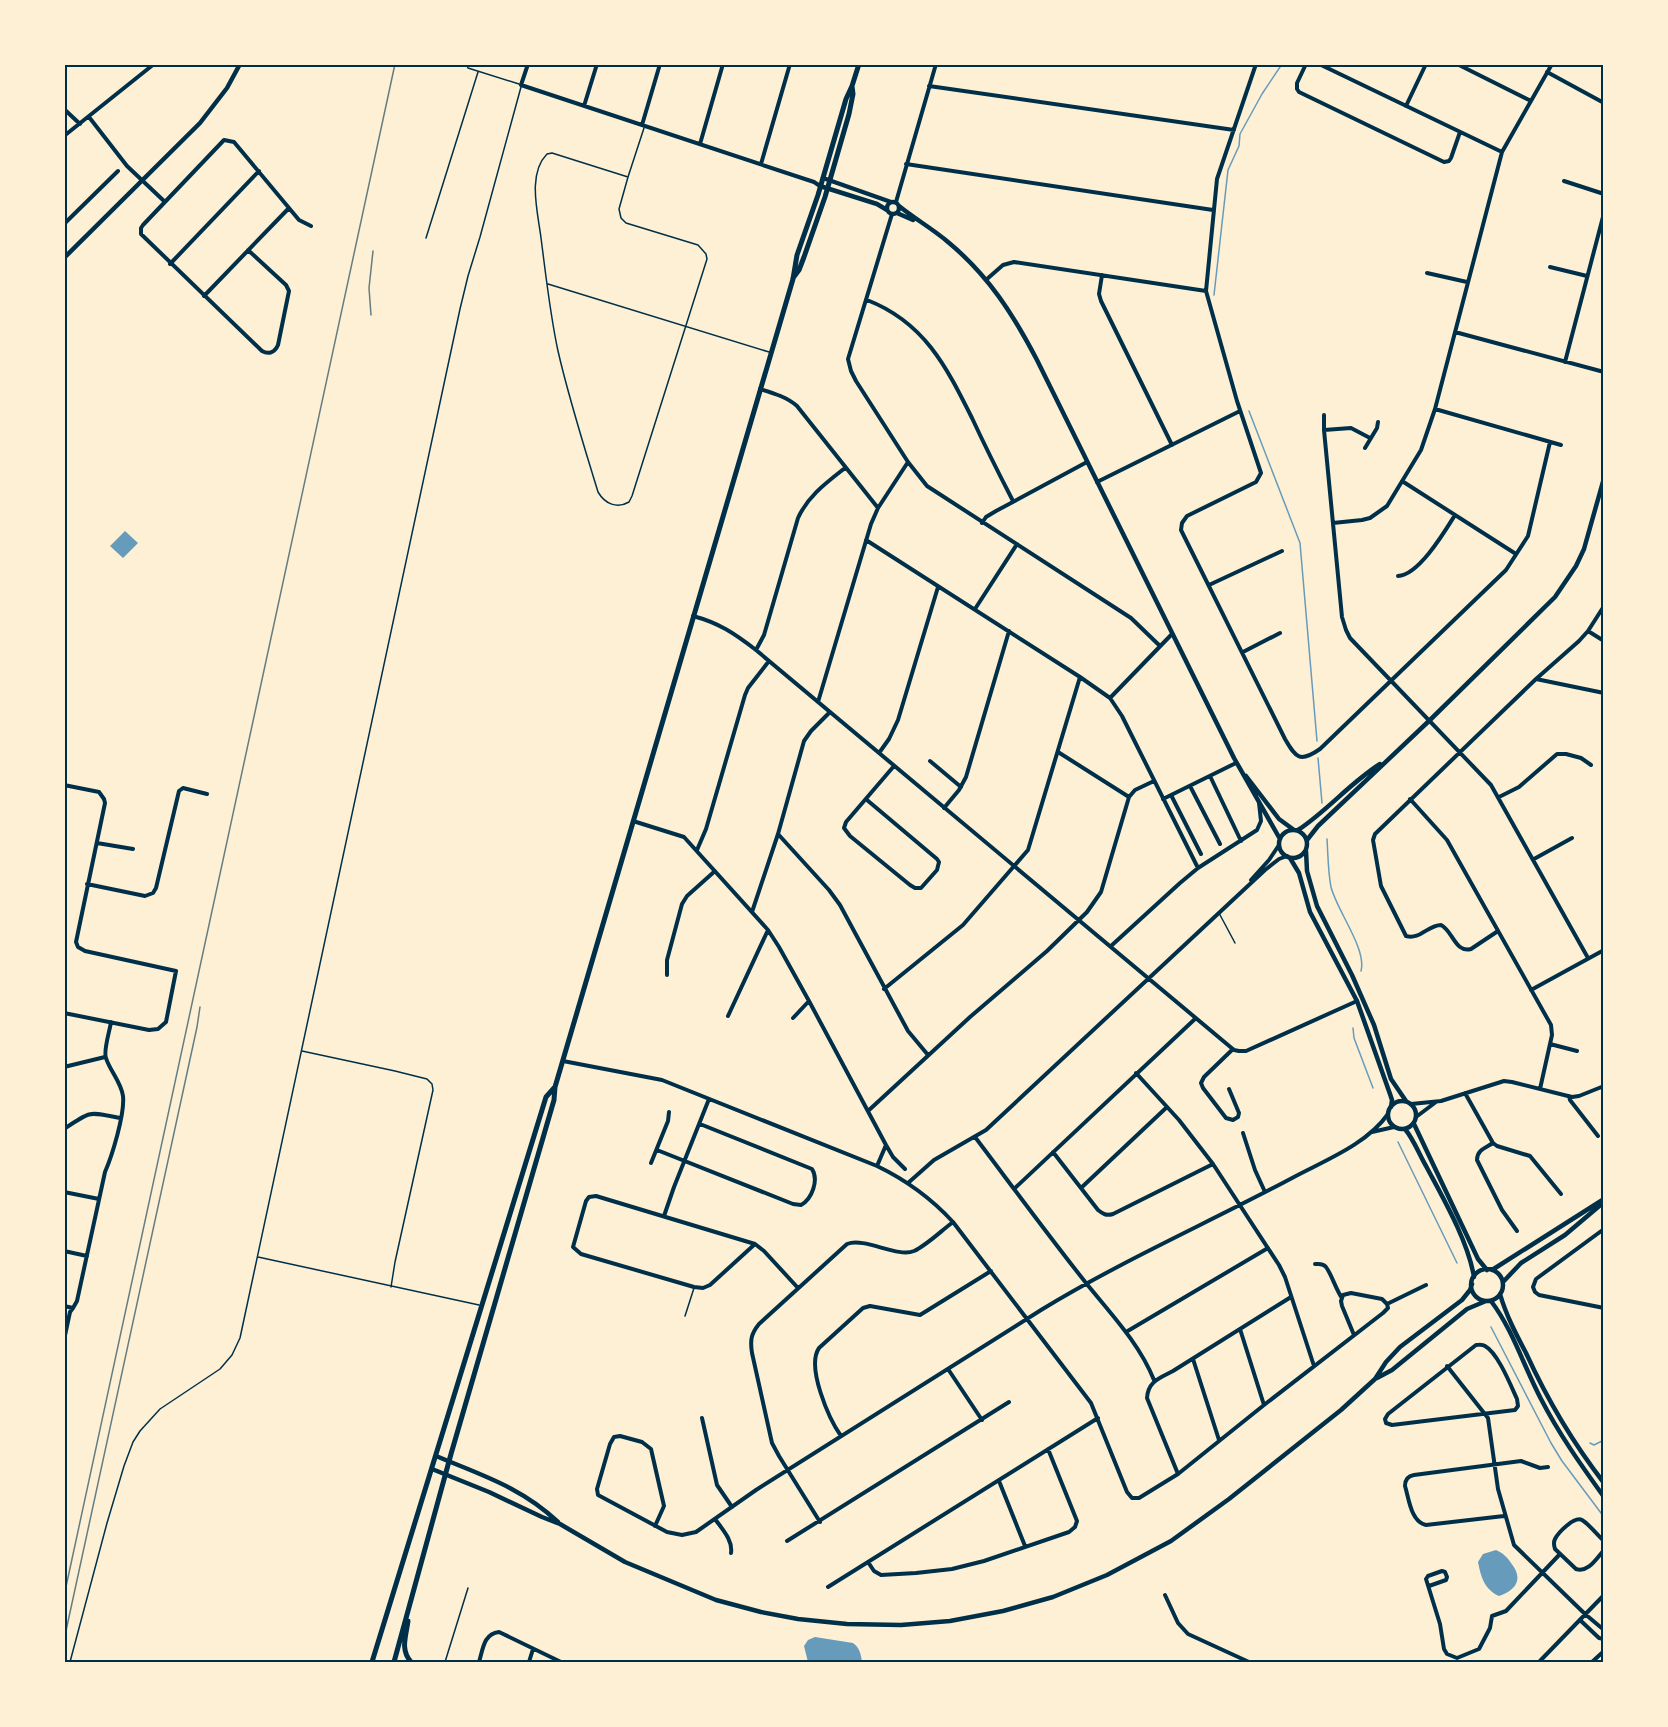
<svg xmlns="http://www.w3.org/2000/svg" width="1668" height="1727" font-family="Poppins,sans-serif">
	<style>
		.water { fill: #669bbc }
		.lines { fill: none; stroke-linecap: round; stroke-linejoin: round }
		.stream { stroke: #669bbc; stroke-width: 1.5 }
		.service { stroke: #003049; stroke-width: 1.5 }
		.minor { stroke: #003049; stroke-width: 4 }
		.tertiary { stroke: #003049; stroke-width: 4.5 }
		.primary { stroke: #003049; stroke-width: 5 }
		.rail { stroke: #657d81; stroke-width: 1.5 }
		.neatline { fill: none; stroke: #003049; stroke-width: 2 }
	</style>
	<rect width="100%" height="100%" fill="#fdf0d5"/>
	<path class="water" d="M125 531 138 543 123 558 110 546Z
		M1496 1550C1503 1553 1507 1557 1511 1563 1524 1579 1516 1590 1499 1596 1484 1589 1481 1577 1478 1562L1483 1554Z
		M815 1637 853 1643C860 1648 861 1655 862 1662H808L804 1646 808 1640Z"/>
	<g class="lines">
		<path class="stream" d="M1214 295 1228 170 1239 146 1240 134 1262 94 1282 64
			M1249 411 1300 543 1317 741
			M1318 758 1322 803
			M1327 839C1328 854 1328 872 1331 887 1337 911 1367 949 1361 971
			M1353 1028 1354 1038 1373 1088
			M1398 1142 1457 1263
			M1491 1327 1551 1443 1562 1461 1604 1517
			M1590 1443 1594 1445 1604 1440"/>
		<path class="service" d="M466 64 468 68 519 84
			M628 177 552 153 547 154C527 174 538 213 541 238 546 276 550 314 558 351 569 399 584 446 598 492 605 504 617 509 629 502L632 496 707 259 706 254 698 245 626 223 621 218 619 209 628 177 644 128
			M426 238 478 72
			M548 284 769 352
			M1219 913 1235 943
			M302 1051 395 1071 427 1079 432 1084 433 1090 395 1262 391 1287
			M258 1257 479 1305
			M685 1316 694 1288
			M70 1662 107 1523 124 1466 133 1442 140 1431 160 1409 220 1369 232 1355 240 1338 460 309 468 276 480 237 521 87
			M445 1662 468 1588"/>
		<path class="minor" d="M528 64 521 85 814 182 820 186
			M1256 64 1217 179 1206 291 1237 401 1261 473 1256 482 1187 516 1182 523 1181 530 1285 739C1296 758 1300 763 1320 749L1506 570 1528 536 1550 442
			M1306 64 1297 83V89L1299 92 1444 162 1449 161 1451 158 1460 132
			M1319 64 1502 152
			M1457 64 1531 101
			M1547 72 1604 103
			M929 86 1234 130
			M584 106 597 64
			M1406 106 1426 64
			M64 109 80 124
			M89 117 127 166 164 201
			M642 125 660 64
			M64 136 154 64
			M700 144 723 64
			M761 164 790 64
			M906 164 1213 210
			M1564 181 1604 194
			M896 202 936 64
			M892 214 848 359 851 371 856 381 908 462 927 486 1131 618 1160 646
			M64 224 118 171
			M248 250 286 285 289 291 278 345C275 352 269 355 262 351L141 234V228L143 225 224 140 234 142 299 220 311 226
			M170 264 259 171
			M1550 267 1587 276
			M1427 273 1467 282
			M1102 275 1099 294 1101 301 1172 445
			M987 279 1003 265 1014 262 1206 291
			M204 296 289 208
			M867 300C924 322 946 366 972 418 985 446 999 474 1013 501
			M1455 332 1604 372
			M1565 362 1604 213
			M760 389C773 393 787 397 797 406L878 508
			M1435 409 1561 445
			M1324 415V430L1342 617 1346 630 1350 638 1491 785 1588 958
			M1324 430 1351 428 1370 438
			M1365 448 1377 428 1378 422
			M1402 481 1516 554
			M1097 482 1240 411
			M982 523 986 517 996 511 1087 462
			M1333 523 1362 520 1370 518 1387 506 1421 450 1435 409 1502 152 1552 64
			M866 540 1080 677 1110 698 1122 716 1198 868
			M1398 576C1419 575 1445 531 1455 515
			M1209 585 1282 551
			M975 609 1017 544
			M693 616C719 623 734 633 756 650L1234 1050 1239 1051H1246L1357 1001
			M1588 631 1604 641
			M756 650 764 635 798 518C808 496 826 483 845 468
			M1243 652 1280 633
			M1536 679 1604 693
			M1110 698 1172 634
			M818 702 871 524 878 508 908 462
			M1058 752 1129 797
			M879 753 889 739 898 720 938 587
			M930 761 961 787
			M1210 776 1241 841
			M64 785 99 792 104 799 105 803 76 942 78 947 85 951 176 971 166 1022 158 1029 149 1030 64 1013
			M1190 786 1220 844
			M1171 795 1201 854
			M1499 797 1519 787 1557 754H1566L1581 758 1591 765
			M1163 799 1236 763
			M1410 799 1447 840 1551 1025 1552 1035 1540 1089
			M867 800 937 859 939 862 937 870 921 888H915L910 885 850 836 844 828 846 822 894 766
			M944 808 959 790 966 777 1009 631
			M633 821 684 837 768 930 779 947 809 1001 886 1145 893 1157 905 1169
			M778 834 829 890 840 905 908 1031 928 1055
			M97 843 133 849
			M697 850 706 829 745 695 748 688 769 661
			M1534 859 1572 838
			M1251 880 1269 860 1279 845
			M87 884 145 896 153 893 156 888 179 791 183 788 207 794
			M752 912 778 834 804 741 811 731 830 712
			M1498 931 1471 949C1455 953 1453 931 1441 925 1428 925 1420 940 1406 936L1381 886 1373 840 1375 834 1536 679 1579 641 1588 631 1604 606
			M1111 946 1180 883 1198 868 1257 830 1261 821 1259 803
			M667 975V960L682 904 687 896 715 871
			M884 989 963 925 1028 850 1080 677
			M1531 990 1604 950
			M728 1016 768 930
			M793 1018 809 1001
			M1550 1044 1577 1051
			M563 1061 662 1080 877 1166C906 1180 931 1198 953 1222L1091 1403 1127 1492 1132 1498H1139L1178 1474 1264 1405 1383 1313 1388 1308 1387 1304 1382 1299 1351 1293 1343 1295 1341 1301 1342 1306 1354 1335
			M64 1067 105 1057
			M1136 1073 1179 1120 1213 1164 1279 1265 1285 1277 1314 1366
			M1229 1089 1239 1113 1238 1117 1233 1120 1226 1118 1203 1088 1201 1083 1204 1077 1233 1049
			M1465 1093 1493 1143 1497 1146 1530 1156 1561 1194
			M1569 1096 1570 1100 1598 1136
			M1411 1104 1441 1101 1504 1081 1512 1082 1572 1097 1579 1096 1604 1086
			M868 1111 970 1017 1047 951 1087 912 1101 892 1129 797 1135 790 1154 781
			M1416 1117 1436 1102
			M64 1129C92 1110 88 1112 120 1118
			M1372 1132 1394 1127
			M1243 1133 1255 1170 1265 1192
			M975 1137C1012 1186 1048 1235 1086 1283 1111 1314 1139 1343 1154 1380
			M1493 1143C1485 1148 1477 1150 1477 1160L1502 1210 1517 1231
			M657 1150 793 1204 801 1205C812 1199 819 1180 812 1169L700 1124
			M1053 1152 1098 1210C1103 1214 1106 1216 1113 1214L1213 1164
			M651 1163 668 1121 669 1112
			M877 1166 886 1145
			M908 1183 934 1160 986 1130 1265 870 1279 859 1287 856
			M1081 1188 1167 1107
			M1014 1189 1196 1018
			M64 1192 99 1199
			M664 1216 674 1187 709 1099
			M1604 1229 1536 1279 1533 1287 1535 1292 1539 1295 1604 1308
			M755 1244 710 1285 703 1288 694 1287 581 1254 573 1247 586 1201 589 1197 596 1196 755 1244 764 1251 798 1288
			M64 1251 87 1256
			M1315 1264C1319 1264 1322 1263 1325 1266 1330 1270 1336 1290 1342 1298
			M1387 1304 1426 1285
			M64 1306 73 1308 77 1301 105 1172C112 1156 125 1114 123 1096 121 1082 110 1071 106 1058 103 1051 110 1030 111 1022
			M1240 1329 1264 1405
			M1126 1332 1268 1248
			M64 1340 70 1312 73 1308
			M1476 1345C1479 1345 1482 1344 1485 1346 1498 1353 1511 1386 1517 1399L1518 1406 1515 1410 1392 1425 1386 1423 1385 1419 1388 1414Z
			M1193 1359 1219 1440
			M1447 1366 1488 1418 1498 1489 1514 1545 1585 1614 1604 1630
			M948 1369 982 1420
			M702 1418 717 1485 732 1507
			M841 1436C829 1419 806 1367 819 1348L863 1308 870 1306 920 1315 991 1271
			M1178 1474 1147 1398C1148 1381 1160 1378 1173 1371L1291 1297
			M999 1481 1025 1546
			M1504 1516 1426 1525C1411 1522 1409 1499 1405 1486 1405 1480 1408 1476 1414 1475L1521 1461 1540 1468 1548 1467
			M715 1519C722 1529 733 1540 731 1553
			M820 1522 779 1456 772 1443 752 1353C750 1340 751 1334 759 1324L847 1244C865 1237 897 1258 914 1251 927 1245 941 1231 953 1222
			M655 1526 664 1506 651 1449 642 1442 620 1436 614 1437 610 1444 597 1489 598 1495 667 1532 682 1535 696 1532 756 1490 1041 1310C1123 1260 1210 1222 1294 1177 1326 1160 1367 1144 1388 1114
			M787 1541 1009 1402
			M1604 1541C1597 1535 1589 1524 1582 1520 1574 1516 1558 1533 1555 1539 1553 1543 1554 1545 1555 1549L1576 1569C1588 1573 1596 1559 1604 1550
			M868 1562 874 1571 881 1575 916 1573 952 1569 984 1561 1069 1532 1075 1527 1077 1521 1048 1449
			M1429 1586 1446 1580 1447 1577 1445 1572 1442 1571 1428 1576 1426 1579 1440 1624 1444 1649 1447 1654 1457 1658 1479 1649 1490 1628 1492 1616 1506 1611 1560 1554
			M828 1587 1098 1418
			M1165 1595 1178 1623 1188 1634 1249 1662
			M1580 1620 1599 1638 1604 1639
			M479 1662C483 1650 483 1634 499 1632L561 1662
			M529 1662 533 1649
			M1539 1662 1604 1595
			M1592 1662 1604 1651"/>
		<path class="tertiary" d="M823 178 891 202
			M820 186 877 204 887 210
			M887 208a6 6 0 1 1 12 0a6 6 0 1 1-12 0Z
			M899 206C915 219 933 229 948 242 988 275 1013 314 1037 360L1234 758 1280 839
			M897 213 913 220
			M64 258 200 123 227 88 240 64
			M1246 776 1279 819 1294 830
			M1279 844a14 14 0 1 1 28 0a14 14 0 1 1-28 0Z
			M1298 830C1327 811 1350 783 1380 764
			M1307 840 1318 826 1430 720 1555 597 1576 566 1584 549 1604 478
			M1306 851 1307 871 1317 906 1352 975 1374 1025 1391 1079 1406 1101
			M1290 858 1299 873 1310 912 1357 1001 1390 1094 1392 1100 1391 1107
			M1388 1115a14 14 0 1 1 28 0a14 14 0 1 1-28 0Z
			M1414 1124 1478 1259 1487 1270
			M1405 1129C1414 1140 1419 1154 1426 1166 1443 1198 1468 1241 1474 1277
			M1471 1285a16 16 0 1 1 32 0a16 16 0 1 1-32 0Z
			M1492 1270 1604 1199
			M1503 1282 1521 1263 1565 1235 1604 1202
			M1500 1294C1506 1315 1516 1334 1526 1353 1547 1399 1573 1443 1604 1483
			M1491 1301C1513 1330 1524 1367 1541 1399 1559 1434 1581 1465 1604 1497
			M1377 1378 1392 1370 1467 1309 1486 1301
			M436 1456C481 1475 521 1487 558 1522
			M432 1469 489 1492 542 1517 560 1524 625 1562 716 1600 761 1612 798 1619 847 1624 901 1625 950 1621 1003 1611 1053 1597 1107 1575 1171 1541 1229 1499 1341 1410 1375 1379 1386 1362 1400 1347 1462 1300 1470 1290 1472 1284"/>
		<path class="primary" d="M793 278 799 270 804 257 825 197 849 114 853 94 852 86
			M408 1621C406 1636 400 1650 411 1662
			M372 1662 546 1097 554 1088
			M394 1662 451 1454 554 1100 555 1087 793 279 797 255 818 195 846 99 852 86 859 64"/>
		<path class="rail" d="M371 315 369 288 373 251
			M64 1596 395 64
			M64 1640 197 1027 200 1007"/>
	</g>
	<rect width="1668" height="1727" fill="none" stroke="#fdf0d5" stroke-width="132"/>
	<rect x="66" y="66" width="1536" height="1595" class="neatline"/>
</svg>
